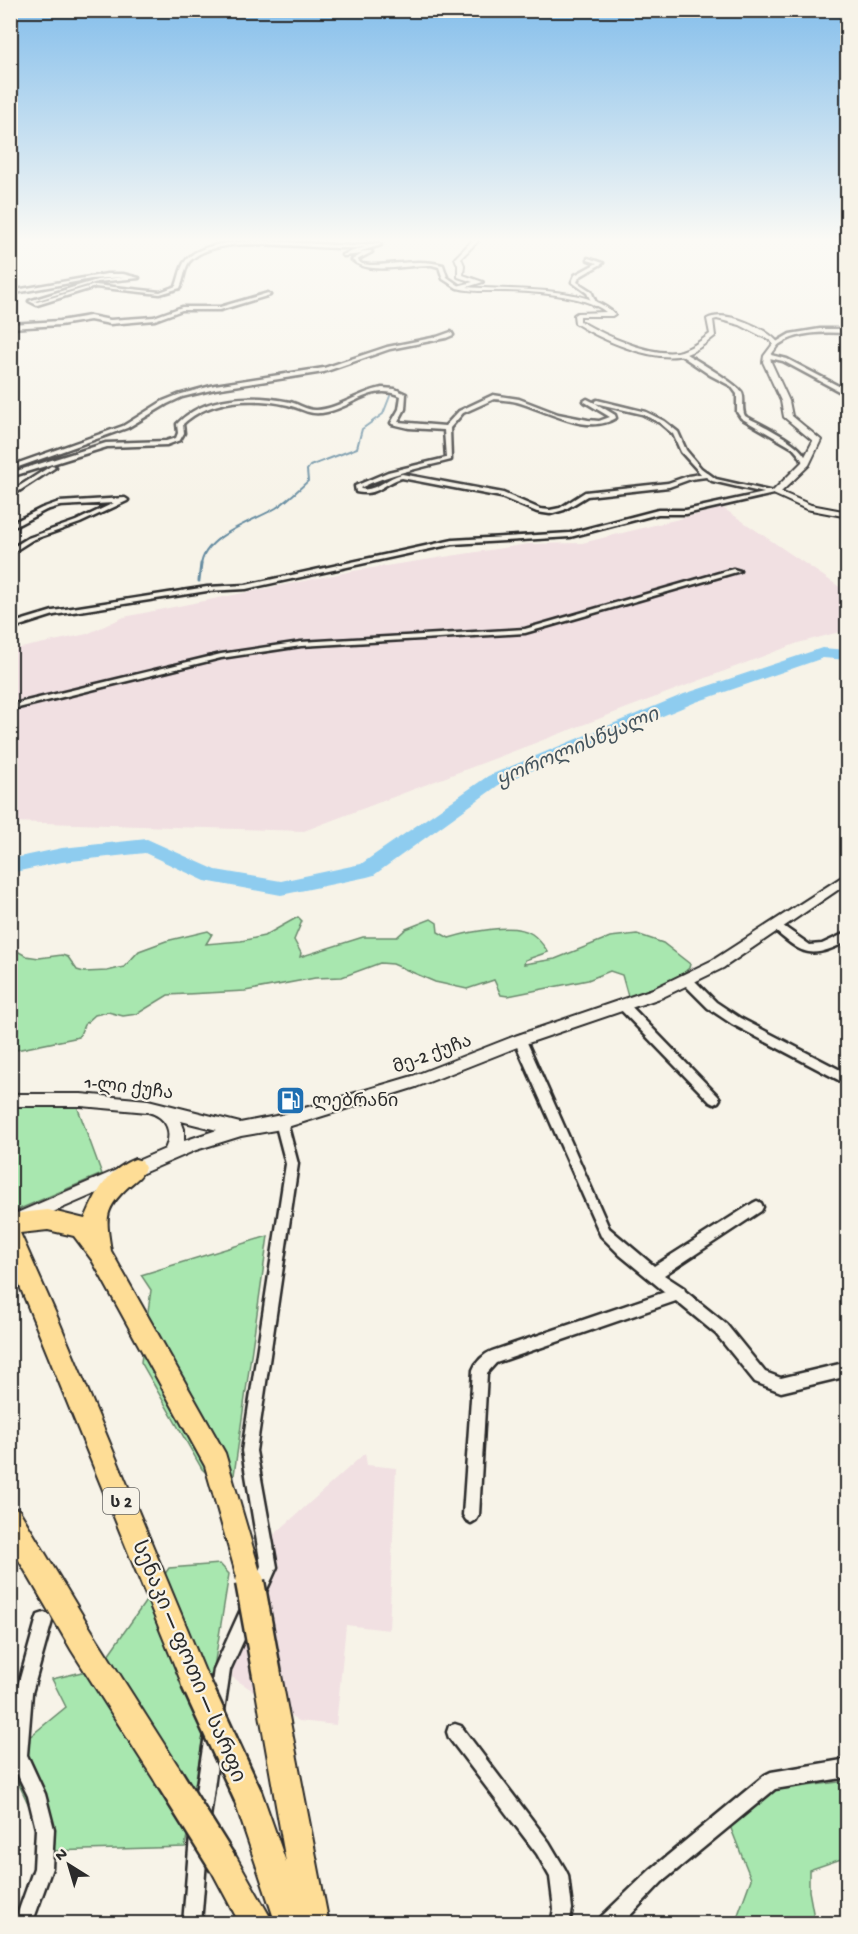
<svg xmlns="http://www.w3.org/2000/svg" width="858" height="1934" font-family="'Gochi Hand','Noto Sans Georgian',sans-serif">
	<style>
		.built { fill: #f1e0e2 }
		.green { fill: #a8e7af; stroke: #6a896d; stroke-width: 1.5 }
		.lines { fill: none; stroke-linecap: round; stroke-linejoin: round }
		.stream-far1 { stroke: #668ca1; stroke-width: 2 }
		.stream { stroke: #668ca1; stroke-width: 3 }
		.river { fill: #8eccef; fill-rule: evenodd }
		.minor-casing { stroke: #2b2b2b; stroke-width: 5 }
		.tertiary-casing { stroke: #2b2b2b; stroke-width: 4 }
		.trunk-casing { stroke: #2b2b2b; stroke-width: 4 }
		.minor { fill: #f7f3e8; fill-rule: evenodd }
		.tertiary { fill: #f7f3e8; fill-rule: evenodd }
		.trunk { fill: #fedd96; fill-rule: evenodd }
		.trunk-bridge-casing { stroke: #2b2b2b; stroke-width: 33; stroke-linecap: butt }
		.trunk-bridge { stroke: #fedd96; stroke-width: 28 }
		.labels { text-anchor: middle; stroke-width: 4.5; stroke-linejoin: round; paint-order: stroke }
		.shield { fill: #f7f3e8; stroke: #686764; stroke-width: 1.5 }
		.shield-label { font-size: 16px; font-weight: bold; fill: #2b2b2b }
		.street-label { font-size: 18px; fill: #2b2b2b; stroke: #f7f3e8 }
		.poi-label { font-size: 18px; fill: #2b2b2b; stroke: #f7f3e8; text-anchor: start }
		.water-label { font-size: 20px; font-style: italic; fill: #44535c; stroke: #f7f3e8 }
		.near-street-label { font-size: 21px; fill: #2b2b2b; stroke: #f7f3e8 }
	</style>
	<rect width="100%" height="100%" fill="#f7f3e8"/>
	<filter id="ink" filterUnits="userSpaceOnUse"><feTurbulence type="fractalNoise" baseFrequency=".0167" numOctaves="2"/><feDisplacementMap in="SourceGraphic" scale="12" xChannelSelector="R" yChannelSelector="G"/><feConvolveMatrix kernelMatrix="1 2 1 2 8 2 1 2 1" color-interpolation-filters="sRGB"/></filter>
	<g filter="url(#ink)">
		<path class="built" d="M723 508 847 592V630L798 643 304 831 11 822V650L87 634 124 617 353 571 528 544 582 543Z
			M365 1453 367 1465 396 1468 389 1630 346 1625 336 1725 299 1721 232 1677 246 1560Z"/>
		<path class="green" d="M298 917 302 921 294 940 301 953 300 957 363 937H397L406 929 431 919 437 923 438 932 449 938C469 932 514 922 532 934 538 938 544 946 548 952L525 960 524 964 555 959 610 937 637 934 663 943 690 964 689 968 681 975 629 1000 622 975 610 971 588 980 508 996 501 995 494 980 467 989 435 982 393 964 380 963 342 977 315 978 245 991 168 995 137 1014 123 1016 108 1012 95 1015 84 1025 79 1037 11 1051 10 947 26 956 39 958 62 955 68 957 77 970 84 972 107 971 124 967 139 951 166 941 208 931 212 934 206 944 241 941 264 936Z
			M11 1106H77L102 1174 15 1211 10 1199Z
			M268 1236 231 1496 202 1469 141 1362 151 1290 141 1275Z
			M220 1564 229 1574 185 1847 51 1851 11 1768V1752L66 1707 52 1679 99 1668 169 1568Z
			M847 1781V1859L844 1858 809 1870V1891L815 1923H735L751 1879 730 1826 774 1790Z"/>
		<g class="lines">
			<path class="stream-far1" d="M201 566C203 536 254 521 276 508 287 501 298 490 308 481L307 470 310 466 357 448 362 429 383 414 390 396"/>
			<path class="stream" d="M199 581 201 564"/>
			<path class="river" d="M822 648 848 650V660L823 658 696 702 500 784 374 875 367 877 281 895 205 881 145 853 62 862 10 873V859L62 848 147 839 216 870 281 881 361 864 488 776 684 694Z"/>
			<defs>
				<path id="minor" d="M266 241 352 246 379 243 381 245 358 252 370 251 372 252 357 260 362 264 370 265C394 265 419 258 443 265L447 277 461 287 457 288 443 279 439 267 432 265C408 264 370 276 352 260L362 254 344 256 342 255 365 247C323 254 219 228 189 262 184 269 184 280 180 288L160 294 95 287 37 305 29 301 97 280 125 277 91 279 10 294V291L107 274H123L139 278 97 282 35 301 37 302 95 285 160 292 176 286C179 279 180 270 184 263 198 241 242 242 266 241Z
					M588 258 603 263 579 277 577 282 591 291 597 305 595 306 593 305 587 293 572 282 575 275 597 263 588 260Z
					M268 293 270 295 220 310H182L155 320 110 324 90 320 60 325 10 328V324L60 321 90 316 110 320 154 317 182 307H220Z
					M820 329H848V333C823 332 799 331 778 345L773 344 790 334Z
					M451 332 453 335 446 338 390 349 324 372 215 389 182 397 167 404 127 428 10 470V466L123 426 163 401 178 395 215 385 324 368 387 347 437 337Z
					M679 352H683C694 359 738 384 742 393 745 400 741 408 745 416 763 426 806 444 808 464H804L799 455 793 448 741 418 737 412V394L731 386 710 375 679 354Z
					M767 354 787 359 848 391V396L783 361 765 357Z
					M382 388 395 389 406 394 405 409 398 422 445 426 459 411 493 395 519 399 558 414 588 420 599 421 610 417 585 402 584 401 587 399 595 403V401L597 400 646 412 664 421 678 432 686 450 701 468 716 479 778 493 686 514H658L570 537 453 544 246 589 207 591 54 615 10 629V624L53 611 207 587 246 585 453 540 570 533 658 510H686L764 493 712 481 706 477 691 479 669 487 587 496 564 510 550 514 537 512 501 497 402 478C382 483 379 497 356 492L355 486 388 472 446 458 444 430 409 428 392 424 391 423 399 409 401 396C372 383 355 406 327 412 309 416 304 409 288 405 253 397 210 399 183 424L184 433 180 440 167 445 107 447 10 477V473L106 443 166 441 176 438 178 433 177 424C204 395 254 394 290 402 299 404 307 411 317 410 338 409 360 392 382 388ZM494 399C501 400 510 400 517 402 546 410 587 436 616 418L615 415 595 403 642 414 660 423 673 434 681 452 701 474 688 476 668 483 585 492 560 508 550 510 540 509 503 493 402 474C387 477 376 492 361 489L360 488C389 474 420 468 451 460L450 428 463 413Z
					M51 466 56 467 10 497V492Z
					M125 498 128 500 127 501 80 523 32 540 10 554V549L28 538 76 521 114 503 60 506 46 510 10 529V524L42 508 59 502Z
					M733 569 740 571 525 633 301 646 221 658 10 710V705L221 654 301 642 525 629Z
					M776 921 810 945 822 944 848 932V941C810 960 803 955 772 928L771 925Z
					M686 975 690 976 716 1002 740 1018 848 1074V1085L732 1024 708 1008 682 982 681 979 682 976Z
					M623 1001 627 1002 718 1096 720 1099 718 1102 714 1104 710 1102 619 1008 618 1005 619 1002Z
					M520 1035 524 1037 526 1040 609 1228 654 1266 753 1203 757 1201 761 1203 763 1207 761 1211 664 1275 684 1288 685 1291 726 1324 765 1372 781 1378 848 1362V1376L781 1392 755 1382 716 1334 676 1301 496 1363 487 1373 479 1515 476 1520 471 1523 466 1520 463 1515 473 1370C476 1362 484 1354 492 1351L665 1292 620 1255 601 1236 514 1040 516 1037Z
					M281 1117 285 1118 287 1122 298 1164 256 1451 277 1567 264 1596 258 1598 252 1596 250 1590 261 1566 242 1451 286 1164 275 1122 277 1118Z
					M248 1605 254 1607 256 1613 230 1670 224 1711 222 1717 216 1719 210 1717 208 1711 214 1669 242 1607Z
					M44 1613 50 1615 52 1621 32 1693 27 1755 45 1794 54 1829 52 1868 32 1924H14L34 1868 36 1829 28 1796 10 1759V1746L16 1693 36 1621 38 1615Z
					M455 1724 461 1726 549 1842 565 1869 568 1875 572 1909 569 1924H551L554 1909 550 1877 537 1854 449 1738 447 1732 449 1726Z
					M213 1727 219 1729 221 1735 210 1818 207 1824 201 1827 195 1824 192 1818 205 1735 207 1729Z
					M848 1759V1777L775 1789 662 1882 622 1924H599L601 1917 650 1870 765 1775 771 1772Z
					M199 1827 205 1830 208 1836 201 1924H183L190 1836 193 1830Z"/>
				<path id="tertiary" d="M473 240H479L461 258 464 265 463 275 483 282 467 287C507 291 586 284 615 314L612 316H580V321C604 335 649 356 677 352 689 350 700 341 710 334L707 319C725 309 768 328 779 344L770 356 771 362 789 401 792 416 821 440 809 465 781 492 811 505 848 512V517L806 509 771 493 802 462 813 441 784 417 781 401 763 362 764 356 773 344 771 341 740 325 717 319 713 320 715 336C704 345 692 354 678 356 647 360 600 339 575 323L574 315 577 313 606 312C584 294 527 291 499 291 485 291 471 292 457 288V286L473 282 458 277V265L455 258Z
					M848 873V883L723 968 663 997 525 1044 416 1087 281 1129 241 1136 196 1150 23 1225 17 1223 15 1218 17 1213 165 1149C173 1132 167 1117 148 1112L81 1106H10V1094H81L148 1100 240 1123 281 1115 413 1076 515 1036 653 989 713 960ZM181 1121 217 1130 184 1141V1129Z"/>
				<path id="trunk" d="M135 1159 142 1161 145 1168C142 1176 136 1180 129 1186 103 1210 106 1218 111 1251L225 1453 263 1582 259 1591 250 1595 241 1591 205 1466 92 1260 74 1236 48 1230 20 1233 56 1314 209 1681 205 1691 195 1695 185 1691 10 1262V1214L48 1210 85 1219C95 1195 108 1169 135 1159Z
					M10 1506 19 1510 92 1631 178 1766 183 1776 178 1786 168 1791 158 1786 72 1651 10 1545Z
					M267 1661 277 1665 281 1675 329 1924H276L233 1796 237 1785 248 1781 259 1785 286 1862 253 1675 257 1665Z
					M223 1849 234 1853 274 1924H240L208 1864 212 1853Z"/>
			</defs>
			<use href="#minor" class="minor-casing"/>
			<use href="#tertiary" class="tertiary-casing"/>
			<use href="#trunk" class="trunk-casing"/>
			<use href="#minor" class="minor"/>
			<use href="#tertiary" class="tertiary"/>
			<use href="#trunk" class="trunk"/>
			<defs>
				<path id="trunk-bridge" d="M250 1582 267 1675
					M195 1681 248 1796
					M168 1776 223 1864"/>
			</defs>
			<use href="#trunk-bridge" class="trunk-bridge-casing"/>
			<use href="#trunk-bridge" class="trunk-bridge"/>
		</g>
	</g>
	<linearGradient id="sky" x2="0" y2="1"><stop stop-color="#84beeb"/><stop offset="0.47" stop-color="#fbfaf5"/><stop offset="1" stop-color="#fbfaf5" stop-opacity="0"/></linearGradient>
	<rect width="858" height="511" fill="url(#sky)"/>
	<defs>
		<symbol id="fuel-square" viewBox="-11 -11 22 22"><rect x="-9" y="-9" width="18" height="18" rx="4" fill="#1f6fb2" stroke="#f7f3e8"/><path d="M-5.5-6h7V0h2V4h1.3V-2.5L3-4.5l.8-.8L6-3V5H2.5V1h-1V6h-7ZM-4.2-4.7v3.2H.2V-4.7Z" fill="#fff"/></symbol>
	</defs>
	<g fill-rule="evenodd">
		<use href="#fuel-square" x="274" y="1084" width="33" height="33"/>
	</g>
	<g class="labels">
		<rect class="shield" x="103" y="1488" width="36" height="26" rx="4.5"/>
		<g class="shield-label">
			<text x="121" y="1507">ს 2</text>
		</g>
		<g class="street-label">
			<text transform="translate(432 1053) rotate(-20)" y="6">მე-2 ქუჩა</text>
			<text transform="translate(129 1087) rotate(7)" y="6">1-ლი ქუჩა</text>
		</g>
		<g class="poi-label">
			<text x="312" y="1106">ლებრანი</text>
		</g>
		<g class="water-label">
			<text transform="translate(577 746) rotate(-23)" y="7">ყოროლისწყალი</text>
		</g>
		<g class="near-street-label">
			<text transform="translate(190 1661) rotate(67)" y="7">სენაკი — ფოთი — სარფი</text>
		</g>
	</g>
	<rect width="858" height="1934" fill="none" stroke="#f7f3e8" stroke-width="36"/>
	<rect x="18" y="18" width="822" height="1898" fill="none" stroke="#2b2b2b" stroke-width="2" filter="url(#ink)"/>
	<g transform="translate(69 1865) rotate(323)" stroke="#f7f3e8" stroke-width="4.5" paint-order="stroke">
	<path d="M0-4.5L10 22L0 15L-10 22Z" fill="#2b2b2b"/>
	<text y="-9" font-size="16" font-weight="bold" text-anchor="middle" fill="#2b2b2b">N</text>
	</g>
</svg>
